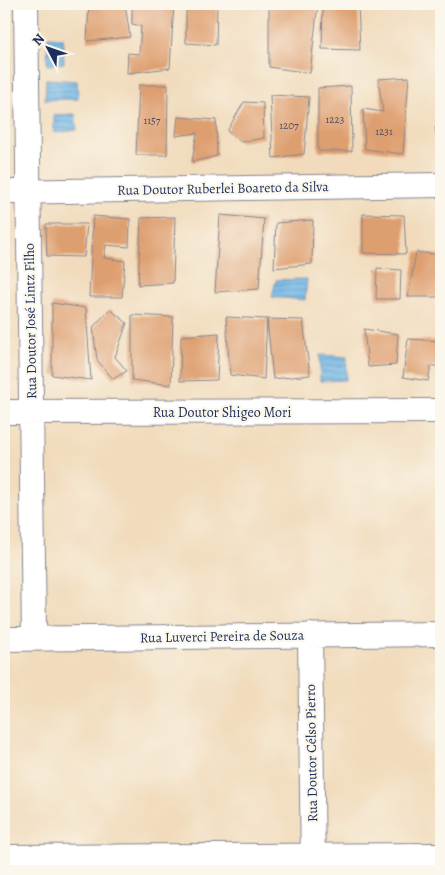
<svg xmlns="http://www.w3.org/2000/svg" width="445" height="875" font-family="Alegreya,serif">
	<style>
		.water { fill: url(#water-rules); stroke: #4472a2 }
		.building { fill: #de9f70 }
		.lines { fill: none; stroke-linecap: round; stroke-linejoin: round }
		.minor-casing { stroke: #86858d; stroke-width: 26 }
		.minor { stroke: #fff; stroke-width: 24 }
		.labels { text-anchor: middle; stroke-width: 4.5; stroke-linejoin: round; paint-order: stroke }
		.number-label { font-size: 11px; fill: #4c4b62 }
		.street-label { font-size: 14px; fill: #1b2f5e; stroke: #fbf7ec }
	</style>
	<defs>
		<pattern id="water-rules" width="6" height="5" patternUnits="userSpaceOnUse" patternTransform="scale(1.25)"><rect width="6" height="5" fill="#6eb5e6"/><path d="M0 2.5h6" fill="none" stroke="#5a94be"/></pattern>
	</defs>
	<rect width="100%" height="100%" fill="#fbf7ec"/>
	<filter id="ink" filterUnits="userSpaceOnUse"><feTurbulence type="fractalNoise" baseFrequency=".02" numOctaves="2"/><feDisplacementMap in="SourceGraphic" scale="10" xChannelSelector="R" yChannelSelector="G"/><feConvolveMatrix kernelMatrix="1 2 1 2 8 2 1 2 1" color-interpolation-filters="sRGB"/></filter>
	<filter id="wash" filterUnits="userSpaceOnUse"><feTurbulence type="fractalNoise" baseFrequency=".0096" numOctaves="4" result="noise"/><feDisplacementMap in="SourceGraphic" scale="20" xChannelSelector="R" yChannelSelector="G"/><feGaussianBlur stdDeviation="1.12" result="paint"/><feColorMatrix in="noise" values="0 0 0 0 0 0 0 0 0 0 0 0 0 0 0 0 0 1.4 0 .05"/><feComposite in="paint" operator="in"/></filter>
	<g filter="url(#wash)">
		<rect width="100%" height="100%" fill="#f1dbbc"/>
		<path class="water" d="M48 37 63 38 64 63 47 65Z
			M46 79 77 81 78 99 45 100Z
			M75 114 77 130 54 133V115Z
			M307 279 305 300 272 297 276 280Z
			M320 355 347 357 346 380 320 381Z"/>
		<g id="blocks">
			<path class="building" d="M89 4H125L130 37 87 41Z
				M174 4 170 68 127 73 128 53 139 54 141 26 132 24V6Z
				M186 4H217L216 45 186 43Z
				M277 4H318L310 73 269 67V5Z
				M323 4H358L360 50 322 49Z
				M409 77 403 154 365 149 363 109 383 112 378 79Z
				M139 85H168L167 155H136Z
				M351 86 352 151H318V88Z
				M270 95 309 97 304 154 273 158Z
				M244 102 263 103 264 138 241 142 227 131Z
				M178 117 216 120 217 156 192 162 197 133 176 136Z
				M441 127V152H440L435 128Z
				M363 214 404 215 406 254 363 253Z
				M220 215 264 219 259 289 215 292Z
				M93 216 130 219 129 247 106 245 104 258 125 261 122 297H89Z
				M175 217 173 283 138 285 141 218Z
				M313 220 312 264 274 268 276 223Z
				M46 224H87L84 257 47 256Z
				M416 252 441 255V297H408Z
				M377 268 401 270 400 299H376Z
				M52 303 86 308 91 380 52 375Z
				M110 309 127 323 115 357 127 371 113 379 97 360 93 327Z
				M132 315 173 317 171 385 132 380Z
				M226 317 267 319 264 379 230 375Z
				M267 319 303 320 310 375 273 379Z
				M364 329 398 334 396 365 368 367Z
				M219 333 217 380 180 381 181 336Z
				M408 339 441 341V366H431L428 381 403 377Z"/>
		</g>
	</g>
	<g filter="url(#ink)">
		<use href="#blocks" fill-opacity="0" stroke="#86858d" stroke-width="1"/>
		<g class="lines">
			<defs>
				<path id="minor" d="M26 4 34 638
					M4 192 441 185
					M4 412 441 411
					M310 635 313 871
					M4 639 441 634
					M4 857 441 855"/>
			</defs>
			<use href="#minor" class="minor-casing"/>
			<use href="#minor" class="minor"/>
		</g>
	</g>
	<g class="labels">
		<g class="number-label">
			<text x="335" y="123">1223</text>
			<text x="152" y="124">1157</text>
			<text x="289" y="129">1207</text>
			<text x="384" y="135">1231</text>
		</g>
		<g class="street-label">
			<text transform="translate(223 188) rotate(-1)" y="5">Rua Doutor Ruberlei Boareto da Silva</text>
			<text transform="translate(30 321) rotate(-91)" y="5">Rua Doutor José Lintz Filho</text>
			<text x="222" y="417">Rua Doutor Shigeo Mori</text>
			<text transform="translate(222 636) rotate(-1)" y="5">Rua Luverci Pereira de Souza</text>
			<text transform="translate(311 753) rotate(-91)" y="5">Rua Doutor Célso Pierro</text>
		</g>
	</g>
	<rect width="445" height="875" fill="none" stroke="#fbf7ec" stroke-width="20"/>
	<g transform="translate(48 48) rotate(311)" stroke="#fbf7ec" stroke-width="4" paint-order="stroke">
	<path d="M0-4L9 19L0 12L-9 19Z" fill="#1b2f5e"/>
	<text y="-8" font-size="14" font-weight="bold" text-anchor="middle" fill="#1b2f5e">N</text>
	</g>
</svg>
